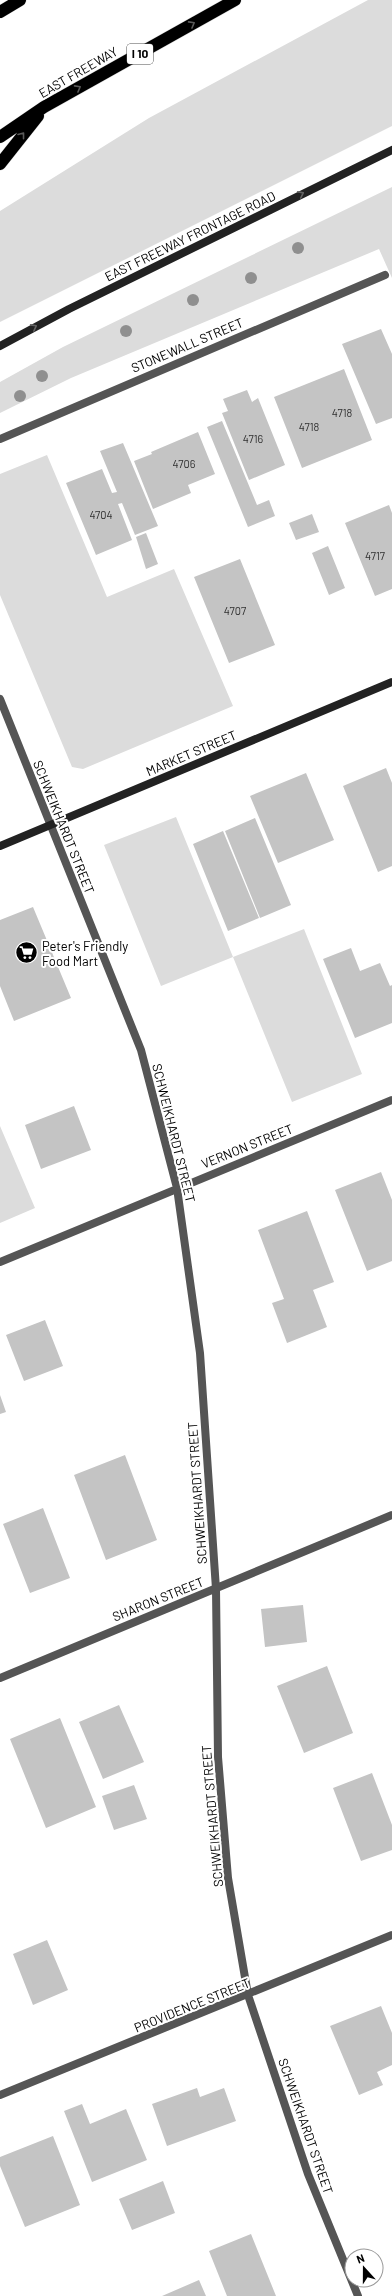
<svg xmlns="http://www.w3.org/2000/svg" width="392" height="2296" font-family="Barlow,sans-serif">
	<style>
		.green { fill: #dcdcdc }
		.building { fill: #c4c4c4 }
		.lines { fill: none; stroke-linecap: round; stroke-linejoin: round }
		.highway-casing { stroke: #dbdbdb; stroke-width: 13 }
		.street { stroke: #555; stroke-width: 8 }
		.secondary { stroke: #222; stroke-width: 8 }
		.highway { stroke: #000; stroke-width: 12 }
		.tree { fill: #8f8f8f }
		.oneway { stroke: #595959 }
		.oneway2 { stroke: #646464 }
		.labels { text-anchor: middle; stroke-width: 4; stroke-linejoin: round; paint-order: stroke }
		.number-label { font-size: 11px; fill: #313131 }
		.shield { fill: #fff; stroke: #4c4c4c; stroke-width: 1 }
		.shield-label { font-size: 12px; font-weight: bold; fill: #000 }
		.street-label { font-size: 13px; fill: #000; stroke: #fff }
		.poi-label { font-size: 13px; fill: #000; stroke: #fff; text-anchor: start }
	</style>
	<rect width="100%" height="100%" fill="#fff"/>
	<path class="green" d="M368 0H392V126L0 322V211L149 118Z
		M392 187V278L379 249 71 378 0 413V382L63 347Z
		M47 455 107 597 174 569 233 706 83 769 72 767 0 595V474Z
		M176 817 233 957 304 929 362 1074 292 1102 233 957 161 986 104 845Z
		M0 1126 35 1208 0 1223Z"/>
	<path class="building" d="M381 329 392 354V418L376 424 342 344Z
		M344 369 372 440 302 468 274 397Z
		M247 390 252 402 258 398 285 465 249 480 222 413 228 411 223 399Z
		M222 421 257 505 269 500 275 516 248 527 207 427Z
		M198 432 215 474 188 485 191 493 153 509 134 461 152 454 151 452Z
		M123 443 158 526 135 535 122 503 118 504 132 540 96 555 66 483 102 469 112 493 117 492 100 451Z
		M389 505 392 513V589L375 596 345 523Z
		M312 514 319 532 296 540 289 523Z
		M146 533 158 564 146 569 136 537Z
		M328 546 345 588 329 595 312 553Z
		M240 559 275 645 229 663 194 577Z
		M386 768 392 783V866L378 872 343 786Z
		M306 773 334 840 278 863 250 796Z
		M255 818 291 905 260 918 225 831Z
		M223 831 259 918 228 931 193 844Z
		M33 907 71 998 14 1021 0 986V920Z
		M351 948 360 971 380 963 390 986 392 985V1023L355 1038 323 959Z
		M74 1106 91 1150 41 1169 25 1125Z
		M381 1172 392 1200V1261L367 1271 335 1190Z
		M307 1211 334 1282 313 1290 327 1327 287 1343 272 1303 284 1299 258 1230Z
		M45 1320 63 1366 24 1381 6 1335Z
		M0 1395 6 1412 0 1414Z
		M125 1455 157 1540 106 1560 74 1475Z
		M43 1508 70 1578 30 1593 3 1524Z
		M303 1605 307 1642 265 1647 261 1609Z
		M327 1666 353 1733 304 1753 277 1686Z
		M119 1705 144 1762 103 1779 79 1722Z
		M60 1718 96 1807 46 1828 10 1739Z
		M372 1773 392 1825V1850L361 1861 333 1788Z
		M134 1785 147 1819 114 1830 102 1796Z
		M47 1940 68 1990 33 2005 13 1954Z
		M381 2006 392 2033V2065L377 2072 383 2085 359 2095 330 2026Z
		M197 2088 200 2097 224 2088 236 2121 167 2146 152 2104Z
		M82 2104 90 2124 126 2109 147 2160 92 2182 64 2111Z
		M53 2136 80 2205 25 2227 0 2166V2157Z
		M163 2181 175 2213 132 2230 119 2199Z
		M251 2234 276 2296H227L209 2251Z
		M199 2280 206 2296H162Z"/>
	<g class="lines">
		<defs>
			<path id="highway" d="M0 12 20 0
				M0 137 44 107 235 0
				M0 164 38 116"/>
		</defs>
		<use href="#highway" class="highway-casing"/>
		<path class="street" d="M0 439 385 275
			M0 699 141 1050 177 1188 200 1353 216 1589 218 1757 228 1878 248 1995 308 2174 358 2296
			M0 1262 392 1100
			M0 1678 392 1515
			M0 2095 392 1935"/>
		<path class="secondary" d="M0 346 69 309 392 150
			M0 846 392 682"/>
		<use href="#highway" class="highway"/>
	</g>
	<g class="tree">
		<circle cx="298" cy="248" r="6"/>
		<circle cx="251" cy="278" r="6"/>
		<circle cx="193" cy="300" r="6"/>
		<circle cx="126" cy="331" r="6"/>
		<circle cx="42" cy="376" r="6"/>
		<circle cx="20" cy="396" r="6"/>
	</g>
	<defs><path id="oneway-chevron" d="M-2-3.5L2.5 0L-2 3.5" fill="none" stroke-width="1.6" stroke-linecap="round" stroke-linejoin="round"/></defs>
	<g class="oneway">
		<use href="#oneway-chevron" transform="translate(192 24) rotate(-29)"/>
		<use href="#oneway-chevron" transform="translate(78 88) rotate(-29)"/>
		<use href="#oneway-chevron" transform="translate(22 135) rotate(-52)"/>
	</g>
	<g class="oneway2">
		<use href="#oneway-chevron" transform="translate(301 194) rotate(-26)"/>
		<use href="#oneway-chevron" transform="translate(34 327) rotate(-28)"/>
	</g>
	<defs>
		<symbol id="supermarket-disc" viewBox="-11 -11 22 22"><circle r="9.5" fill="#000" stroke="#fff"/><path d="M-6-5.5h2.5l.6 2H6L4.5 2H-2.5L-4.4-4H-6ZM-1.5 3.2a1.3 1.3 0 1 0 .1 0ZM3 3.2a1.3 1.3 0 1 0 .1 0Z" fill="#fff"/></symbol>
	</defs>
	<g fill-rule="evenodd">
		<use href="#supermarket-disc" x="14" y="940" width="25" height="25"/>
	</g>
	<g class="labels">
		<g class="number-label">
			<text x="342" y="417">4718</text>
			<text x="309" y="431">4718</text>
			<text x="253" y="443">4716</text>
			<text x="184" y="468">4706</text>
			<text x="101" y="519">4704</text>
			<text x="375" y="560">4717</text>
			<text x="235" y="615">4707</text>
		</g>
		<rect class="shield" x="127" y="44" width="26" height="20" rx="3"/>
		<g class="shield-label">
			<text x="140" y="58">I 10</text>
		</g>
		<g class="street-label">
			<text transform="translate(78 72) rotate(-30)" y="5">EAST FREEWAY</text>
			<text transform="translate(190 236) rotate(-26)" y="5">EAST FREEWAY FRONTAGE ROAD</text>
			<text transform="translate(187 345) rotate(-23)" y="5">STONEWALL STREET</text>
			<text transform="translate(191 753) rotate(-23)" y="5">MARKET STREET</text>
			<text transform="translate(64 827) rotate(68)" y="5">SCHWEIKHARDT STREET</text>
			<text transform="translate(174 1133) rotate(76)" y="5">SCHWEIKHARDT STREET</text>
			<text transform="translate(247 1146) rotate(-22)" y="5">VERNON STREET</text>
			<text transform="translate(197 1493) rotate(-94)" y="5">SCHWEIKHARDT STREET</text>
			<text transform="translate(158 1599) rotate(-22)" y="5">SHARON STREET</text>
			<text transform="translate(212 1816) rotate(-95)" y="5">SCHWEIKHARDT STREET</text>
			<text transform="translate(192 2005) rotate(-22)" y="5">PROVIDENCE STREET</text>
			<text transform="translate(306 2126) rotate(71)" y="5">SCHWEIKHARDT STREET</text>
		</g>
		<g class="poi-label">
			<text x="42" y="951">Peter's Friendly<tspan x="42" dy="15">Food Mart</tspan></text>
		</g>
	</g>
	<g transform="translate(364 2268) rotate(339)"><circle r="19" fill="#ffffff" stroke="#999999"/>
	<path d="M0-3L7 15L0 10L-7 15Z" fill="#000000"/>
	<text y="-6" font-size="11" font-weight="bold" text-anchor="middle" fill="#000000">N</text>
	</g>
</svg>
